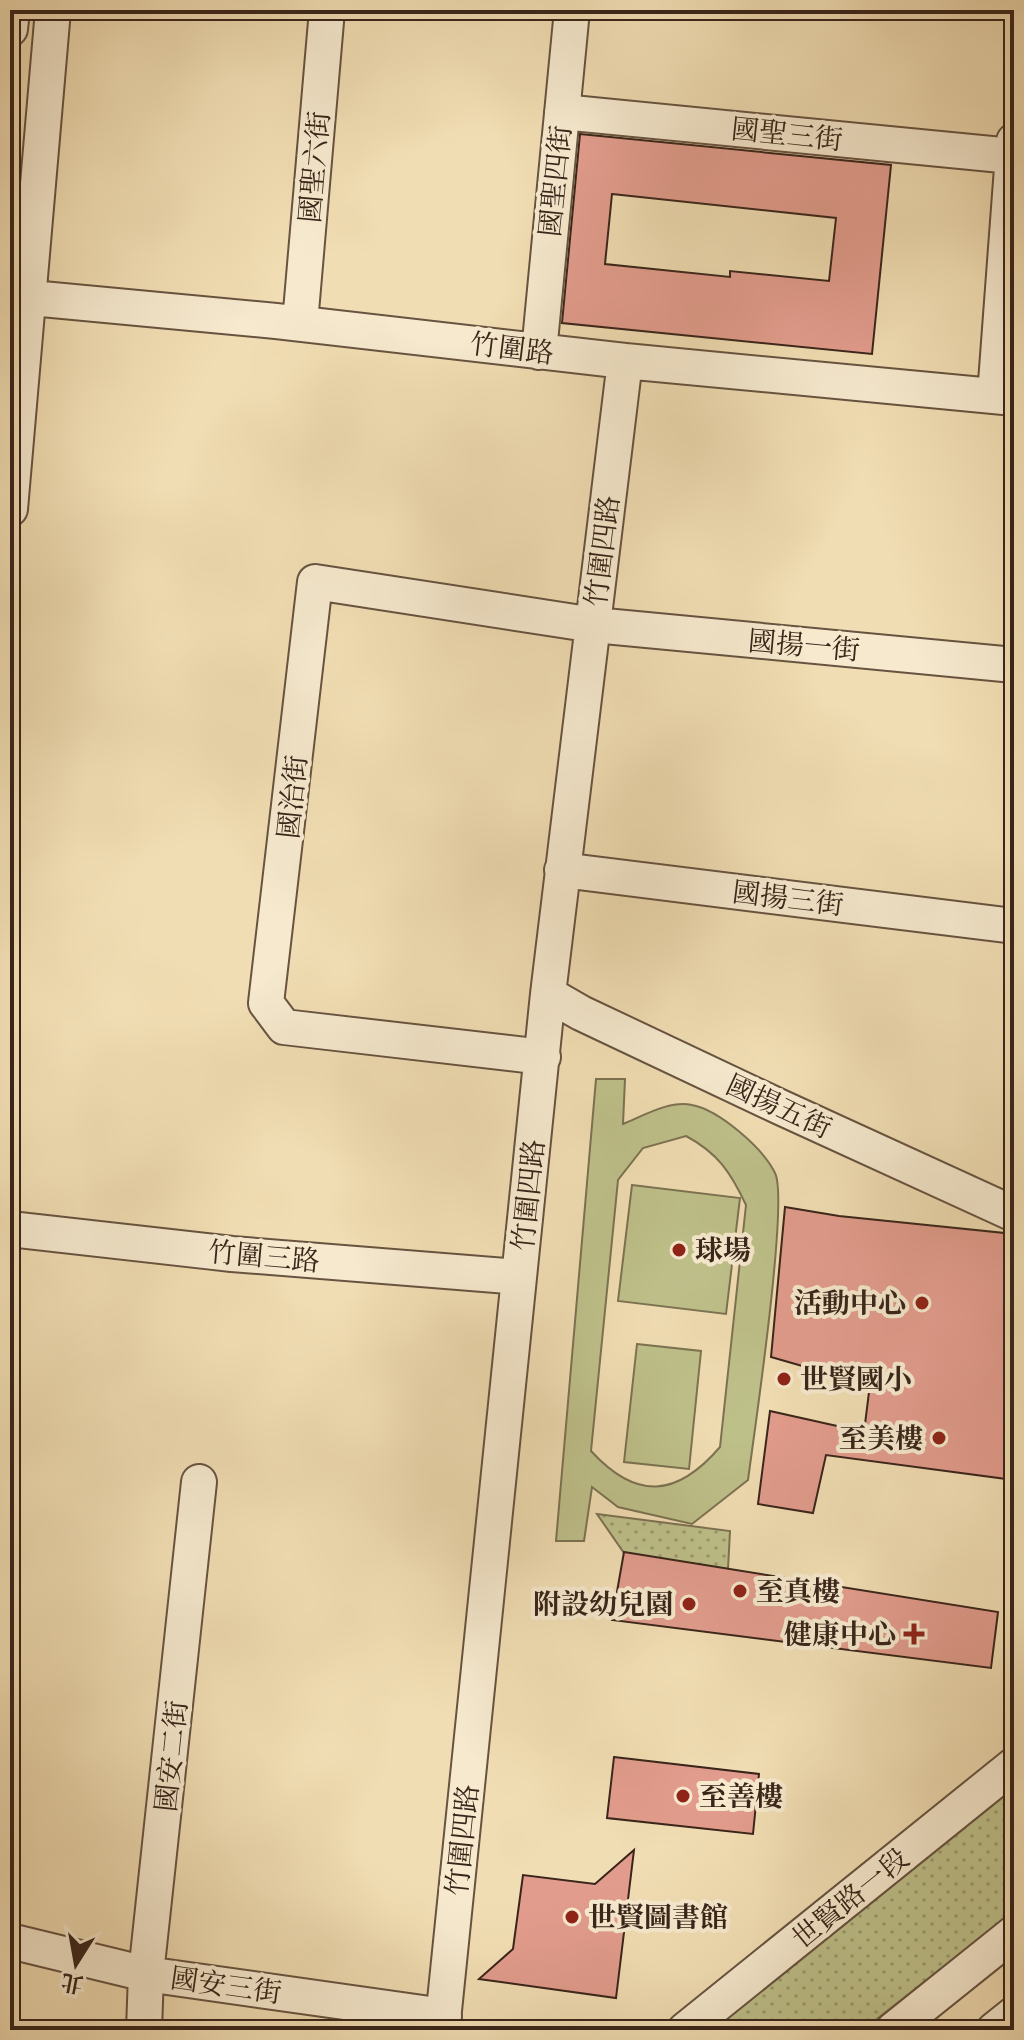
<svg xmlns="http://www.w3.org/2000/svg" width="1024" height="2040" font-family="Alegreya,'Noto Serif TC',serif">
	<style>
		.green { fill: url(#green-dots); stroke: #7c7252; stroke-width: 2 }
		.pitch { fill: #bec08a; stroke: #7c7252; stroke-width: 2; fill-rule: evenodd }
		.building { fill: #e29c8d; stroke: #39251a; stroke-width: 2; fill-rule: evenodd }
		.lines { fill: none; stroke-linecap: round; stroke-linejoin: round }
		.minor-casing { stroke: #675340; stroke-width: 38 }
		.minor { stroke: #f6e9ce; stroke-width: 34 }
		.poi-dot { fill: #8f2418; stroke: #f6e9ce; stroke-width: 3 }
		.labels { text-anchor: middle; stroke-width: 8; stroke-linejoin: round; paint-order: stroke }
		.street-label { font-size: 28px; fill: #39251a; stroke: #f6e9ce }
		.poi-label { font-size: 28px; font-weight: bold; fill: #39251a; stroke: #f6e9ce; text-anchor: start }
	</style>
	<defs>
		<pattern id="green-dots" width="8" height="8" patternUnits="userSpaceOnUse" patternTransform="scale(2)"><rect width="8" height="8" fill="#bec08a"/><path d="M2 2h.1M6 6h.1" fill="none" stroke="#9b9c70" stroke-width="1.8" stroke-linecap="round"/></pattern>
	</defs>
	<rect width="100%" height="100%" fill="#f1ddb3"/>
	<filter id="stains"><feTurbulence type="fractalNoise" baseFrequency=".0025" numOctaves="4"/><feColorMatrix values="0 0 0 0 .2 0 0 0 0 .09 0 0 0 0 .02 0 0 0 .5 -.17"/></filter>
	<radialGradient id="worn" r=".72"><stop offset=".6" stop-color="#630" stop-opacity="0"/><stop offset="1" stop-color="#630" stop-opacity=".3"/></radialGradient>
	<path class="green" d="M597 1514 730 1531 728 1569 624 1553Z
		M1014 1748V1911L863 2030H707Z"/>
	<path class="pitch" d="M596 1079H625L623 1124C643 1116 669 1100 692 1105 719 1110 763 1148 775 1173 789 1200 754 1434 748 1480L692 1524 618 1507 592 1487 584 1541H556ZM686 1136C718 1153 731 1173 746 1205L720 1447C677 1497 637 1501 591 1451L618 1180 643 1148Z
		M632 1185 740 1198 726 1314 618 1301Z
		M637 1344 701 1351 689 1469 624 1462Z"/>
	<path class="building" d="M580 134 891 165 872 354 562 323ZM612 194 836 218 829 281 730 271V277L605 264Z
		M785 1207 839 1216 1014 1234 1011 1415H1014V1480L826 1455 813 1513 758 1504 770 1411 864 1432 871 1376 823 1372 771 1357Z
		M624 1552 998 1612 991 1668 612 1620Z
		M614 1757 759 1774 753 1834 607 1818Z
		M634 1850 616 1998 479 1979 513 1949 523 1875 595 1884Z"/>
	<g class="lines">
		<defs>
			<path id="minor" d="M10 29 12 10
				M562 112 1012 156
				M10 296 276 321 625 361 1014 398
				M300 323 327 10
				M539 352 572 10
				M995 396 1014 141
				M10 509 53 10
				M562 870 1014 926
				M548 994 581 1013 780 1107 1014 1214
				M543 1057 284 1027 266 1003 315 582 594 625 1014 665
				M10 1229 232 1254 519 1277
				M10 1941 146 1974 444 2016
				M144 2030 146 1974 199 1482
				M442 2030 548 994 625 361
				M685 2030 1014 1765
				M893 2030 1014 1933
				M994 2030 1014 2014"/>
		</defs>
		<use href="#minor" class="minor-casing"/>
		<use href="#minor" class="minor"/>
	</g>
	<g class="poi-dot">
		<circle cx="679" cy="1250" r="8"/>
		<circle cx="922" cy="1303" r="8"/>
		<circle cx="784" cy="1379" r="8"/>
		<circle cx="939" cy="1438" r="8"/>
		<circle cx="740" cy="1591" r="8"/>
		<circle cx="689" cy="1604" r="8"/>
		<path d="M910 1622h8v8h8v8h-8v8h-8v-8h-8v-8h8z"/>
		<circle cx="683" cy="1796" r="8"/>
		<circle cx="572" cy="1917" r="8"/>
	</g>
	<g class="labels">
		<g class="street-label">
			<text transform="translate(787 134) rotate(6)" y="10">國聖三街</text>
			<text transform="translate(314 167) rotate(-85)" y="10">國聖六街</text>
			<text transform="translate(555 181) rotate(-84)" y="10">國聖四街</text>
			<text transform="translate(512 348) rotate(7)" y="10">竹圍路</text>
			<text transform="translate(602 551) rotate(-83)" y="10">竹圍四路</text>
			<text transform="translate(804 645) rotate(5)" y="10">國揚一街</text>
			<text transform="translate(292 797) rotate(-84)" y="10">國治街</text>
			<text transform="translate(788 898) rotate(7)" y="10">國揚三街</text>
			<text transform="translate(779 1106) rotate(25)" y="10">國揚五街</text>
			<text transform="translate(528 1195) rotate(-84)" y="10">竹圍四路</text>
			<text transform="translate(264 1256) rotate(5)" y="10">竹圍三路</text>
			<text transform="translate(171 1756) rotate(-84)" y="10">國安二街</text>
			<text transform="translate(462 1840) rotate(-84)" y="10">竹圍四路</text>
			<text transform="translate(850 1898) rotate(-39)" y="10">世賢路一段</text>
			<text transform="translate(226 1985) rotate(8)" y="10">國安三街</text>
		</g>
		<g class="poi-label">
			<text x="695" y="1260">球場</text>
			<text x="906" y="1313" text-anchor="end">活動中心</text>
			<text x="800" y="1389">世賢國小</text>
			<text x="923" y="1448" text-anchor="end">至美樓</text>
			<text x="756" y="1601">至真樓</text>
			<text x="673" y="1614" text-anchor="end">附設幼兒園</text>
			<text x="896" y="1644" text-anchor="end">健康中心</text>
			<text x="699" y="1806">至善樓</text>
			<text x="588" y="1927">世賢圖書館</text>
		</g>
	</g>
	<rect width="1024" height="2040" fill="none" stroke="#f1ddb3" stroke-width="40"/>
	<rect x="12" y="12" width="1000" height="2016" fill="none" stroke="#39251a" stroke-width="4"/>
	<rect x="20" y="20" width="984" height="2000" fill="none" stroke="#39251a" stroke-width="2"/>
	<g transform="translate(76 1964) rotate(191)" stroke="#f6e9ce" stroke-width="6" paint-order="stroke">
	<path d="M0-6L14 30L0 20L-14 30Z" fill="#39251a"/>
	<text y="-12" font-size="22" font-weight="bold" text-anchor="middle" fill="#39251a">北</text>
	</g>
	<rect width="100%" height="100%" filter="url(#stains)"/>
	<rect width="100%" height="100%" fill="url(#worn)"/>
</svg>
